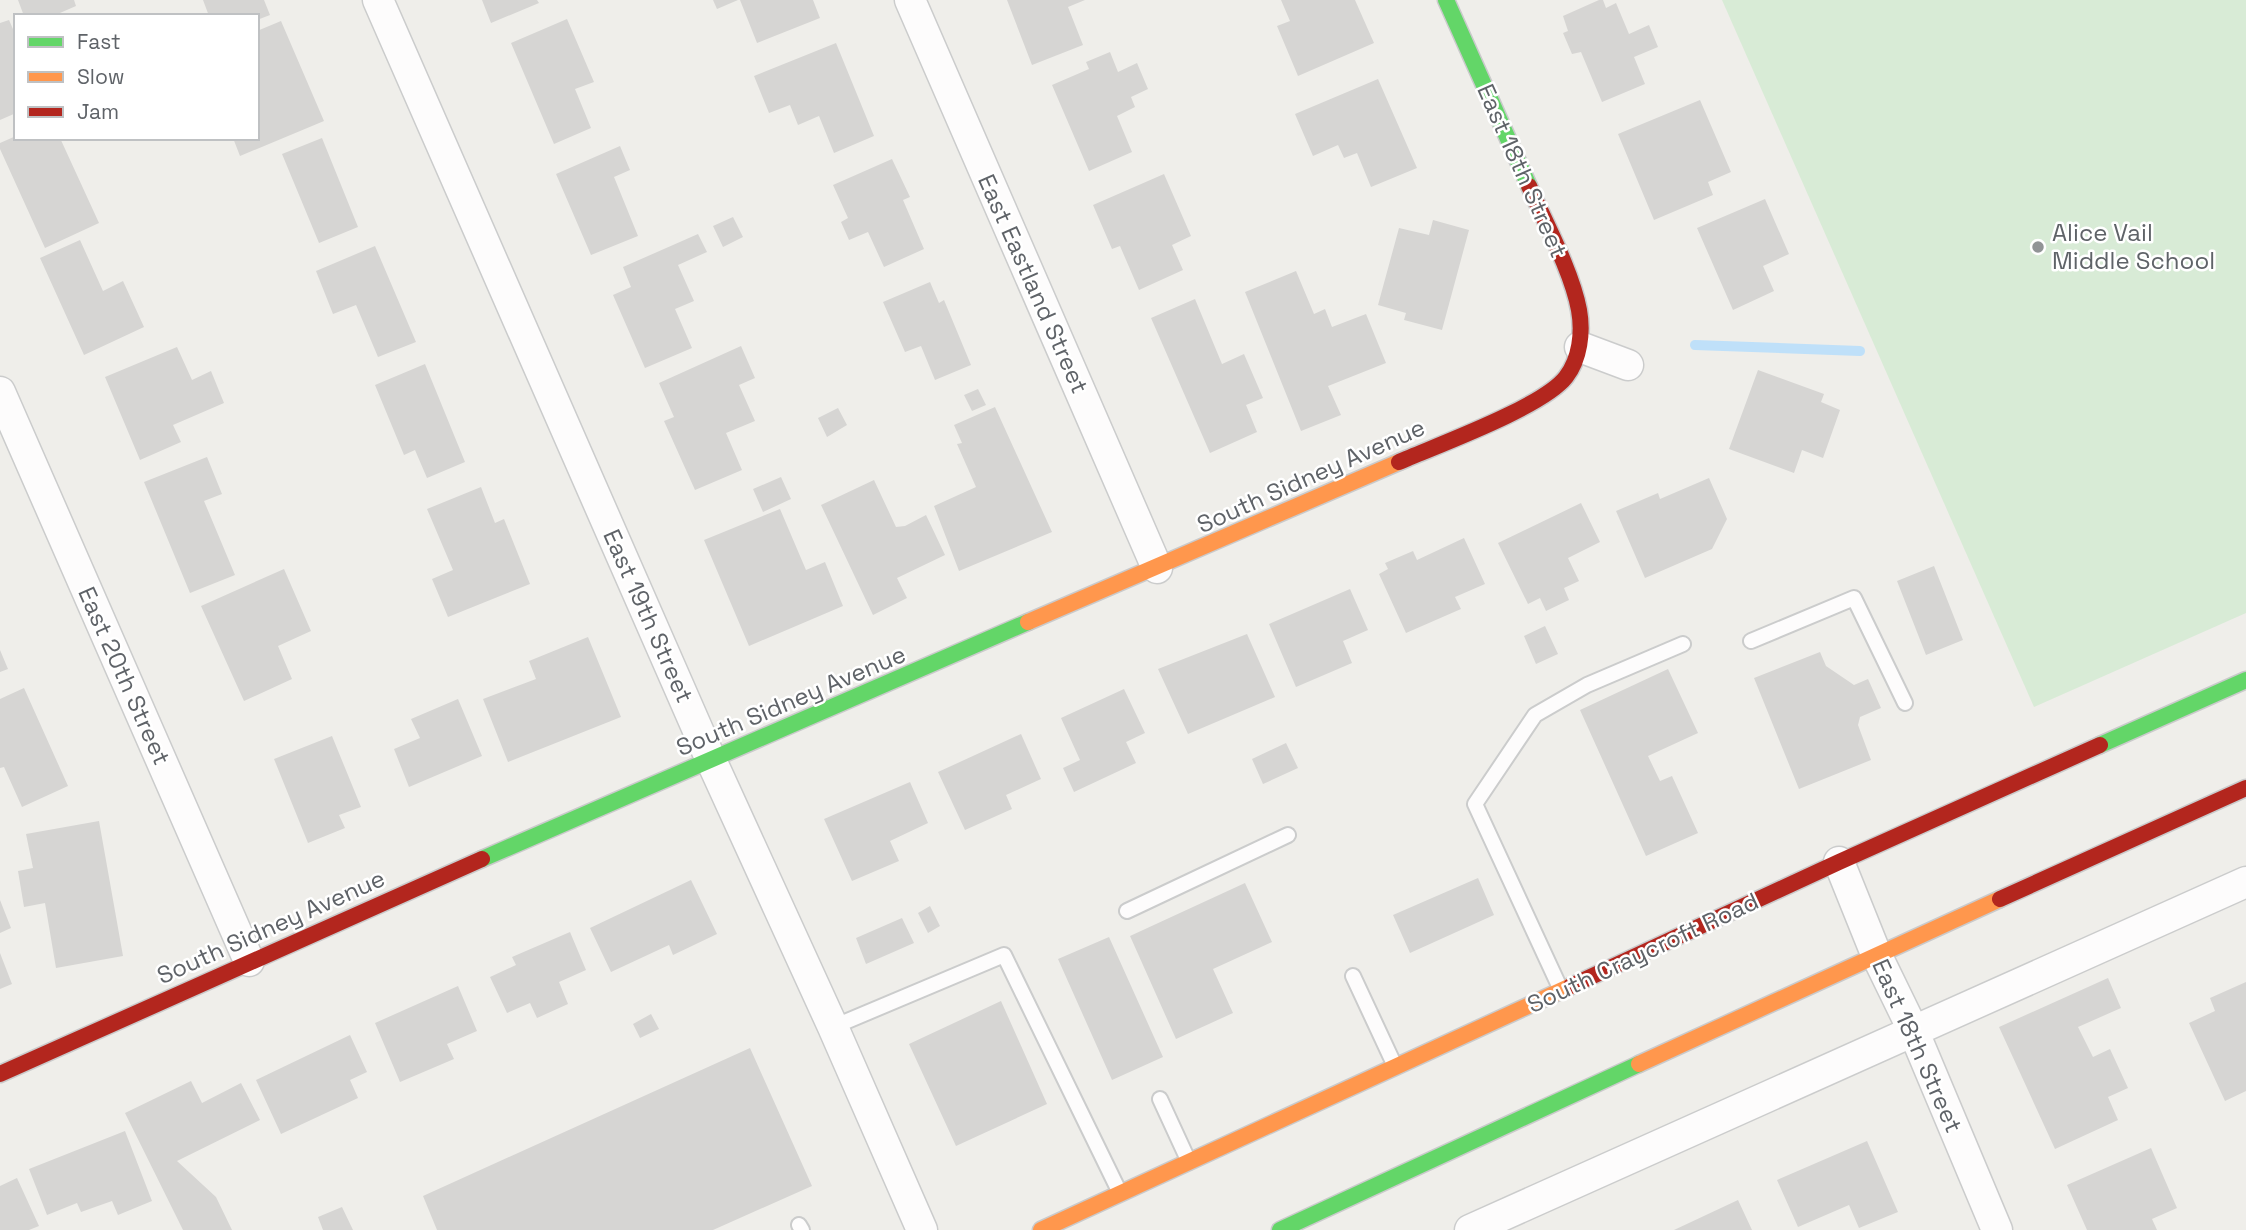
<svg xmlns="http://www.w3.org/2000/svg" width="2246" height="1230" font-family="'Space Grotesk',sans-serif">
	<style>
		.grass { fill: #d8ebd6 }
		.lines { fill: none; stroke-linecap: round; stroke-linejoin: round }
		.stream { stroke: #bfe0f9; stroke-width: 10 }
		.building { fill: #d6d5d3 }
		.lane-casing { stroke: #cbcccc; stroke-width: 18 }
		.street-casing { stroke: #cbcccc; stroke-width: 33 }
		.fast-casing { stroke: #cacacb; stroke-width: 19 }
		.slow-casing { stroke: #cacacb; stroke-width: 19 }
		.jam-casing { stroke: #cacacb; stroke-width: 19 }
		.lane { stroke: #fdfcfc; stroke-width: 14 }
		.street { stroke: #fdfcfc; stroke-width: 30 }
		.fast { stroke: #63d668; stroke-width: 16 }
		.slow { stroke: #ff974d; stroke-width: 16 }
		.jam { stroke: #b3261e; stroke-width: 16 }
		.poi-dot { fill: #919496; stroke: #fff; stroke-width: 2.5 }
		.labels { text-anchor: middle; stroke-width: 5; stroke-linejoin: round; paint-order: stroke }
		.street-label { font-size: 24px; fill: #5f6368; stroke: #fff }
		.poi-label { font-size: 24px; fill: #5f6368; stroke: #fff; text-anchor: start }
	</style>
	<rect width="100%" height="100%" fill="#efeeea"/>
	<path class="grass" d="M1722 0H2246V613L2034 707Z"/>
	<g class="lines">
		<path class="stream" d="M1695 345 1860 351"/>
	</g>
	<path class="building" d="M18 0H74L76 6 53 16H24Z
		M203 0H264L270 15 257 20V16H209Z
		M482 0H537L539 3 491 23Z
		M713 0H738L717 9Z
		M740 0H813L820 18 757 43Z
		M1007 0H1085L1068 7 1083 45 1032 65Z
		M1281 0H1355L1374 43 1298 76 1277 26 1290 21Z
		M1599 0H1603L1606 8 1616 3 1629 34 1649 25 1658 47 1634 57 1645 84 1602 102 1581 52 1572 54 1563 33 1568 31 1563 16Z
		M567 19 594 82 575 89 591 128 554 144 511 43Z
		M9 20 16 36V113L0 120V23Z
		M281 21 324 121 240 156 233 138H257V31Z
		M836 43 874 136 834 153 819 116 798 125 790 105 769 113 754 76Z
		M1110 52 1118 72 1137 63 1148 89 1131 97 1135 107 1117 116 1132 152 1089 171 1052 85 1089 69 1086 62Z
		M1378 79 1417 168 1371 187 1357 153 1344 158 1338 145 1313 156 1295 114Z
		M1700 100 1731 172 1708 182 1713 195 1654 220 1618 134Z
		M16 136V138H60L99 223 45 248 0 149V143Z
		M322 138 358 227 319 243 282 154Z
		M620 146 630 170 614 177 638 236 591 255 556 174Z
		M892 159 910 197 903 200 924 249 884 267 868 232 849 240 841 222 848 218 833 185Z
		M1164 174 1191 236 1172 245 1183 270 1139 290 1120 246 1112 249 1093 205Z
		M1765 199 1789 254 1763 266 1774 291 1733 310 1697 228Z
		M733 217 743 237 723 247 713 226Z
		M1433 220 1469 230 1442 330 1404 320 1406 313 1378 305 1399 228 1429 235Z
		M698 234 707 252 678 265 694 301 675 309 692 348 645 368 613 295 631 287 623 267Z
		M80 240 103 291 123 281 144 327 84 355 40 258Z
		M375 246 416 342 378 357 356 305 333 314 316 271Z
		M1296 271 1314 314 1325 309 1332 327 1366 314 1386 363 1328 386 1341 415 1301 431 1245 292Z
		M930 282 939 303 944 300 971 365 935 380 921 346 905 352 883 302Z
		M1195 299 1222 364 1244 354 1263 398 1246 405 1257 432 1210 453 1151 318Z
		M741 346 755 378 739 385 755 421 726 433 742 470 695 490 664 421 674 417 659 383Z
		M177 347 192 380 211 371 224 403 173 425 181 442 140 460 105 377Z
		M425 364 465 462 427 478 415 450 404 455 375 385Z
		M1758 370 1824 394 1821 402 1840 410 1823 458 1802 450 1794 473 1729 449Z
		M978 389 986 405 972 411 964 395Z
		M995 407 1052 532 959 571 934 506 976 487 957 444 962 443 954 425Z
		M838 408 847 425 827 437 818 418Z
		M207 457 222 494 204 501 235 575 190 593 144 482Z
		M781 477 791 499 763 512 753 489Z
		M1709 478 1727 519 1712 549 1645 578 1616 511 1658 493 1660 499Z
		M874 480 896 527 905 526 926 515 945 555 897 578 907 598 873 615 821 505Z
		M481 487 495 523 504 519 530 584 448 617 432 579 453 570 427 509Z
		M1581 503 1600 542 1568 558 1579 581 1564 588 1569 600 1546 611 1540 598 1528 604 1498 543Z
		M780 509 806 570 825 562 843 606 749 646 704 540Z
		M1464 538 1485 584 1455 597 1461 609 1406 633 1379 574 1388 569 1385 563 1413 551 1417 560Z
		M1934 566 1963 640 1926 655 1897 581Z
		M284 569 311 631 278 646 292 679 244 701 201 606Z
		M1350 589 1368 630 1343 641 1352 663 1296 687 1269 624Z
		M1545 626 1558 654 1536 664 1524 636Z
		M1247 634 1275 697 1188 734 1158 669Z
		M588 637 621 717 508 762 483 699 536 679 529 661Z
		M0 650 8 669 0 672Z
		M1820 652 1826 666 1854 685 1868 679 1881 708 1860 717 1858 725 1871 760 1799 789 1754 678Z
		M1668 669 1698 733 1648 756 1660 781 1672 776 1698 833 1646 856 1580 710Z
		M24 688 68 786 22 807 4 767 0 768V699Z
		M1124 689 1145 733 1126 742 1136 763 1074 792 1063 768 1080 760 1061 718Z
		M458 699 482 756 409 787 394 749 420 738 411 719Z
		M1021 734 1041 779 1006 795 1012 809 965 830 938 772Z
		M332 736 361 807 339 815 345 828 308 843 274 759Z
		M1286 743 1298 768 1263 784 1252 759Z
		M910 782 928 823 890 841 899 861 852 881 824 819Z
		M99 821 123 956 56 968 45 903 24 907 18 871 33 868 26 834Z
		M1478 878 1494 915 1410 953 1393 915Z
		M691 880 717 934 673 955 669 945 611 972 590 928Z
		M1245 883 1272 942 1213 969 1233 1013 1176 1039 1130 936Z
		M0 900 11 928 0 933Z
		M930 906 940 926 928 933 918 913Z
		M902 918 914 943 866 964 856 938Z
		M570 932 586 970 559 982 568 1004 537 1018 530 1003 507 1013 490 977 516 965 512 957Z
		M1109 937 1163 1057 1112 1080 1058 959Z
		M0 953 12 984 0 989Z
		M2108 978 2121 1008 2078 1027 2093 1057 2110 1049 2128 1088 2108 1097 2118 1120 2055 1149 1999 1027Z
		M2246 982V1091L2225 1101 2189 1023 2215 1011 2210 998Z
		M458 986 477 1031 447 1044 454 1059 400 1082 375 1023Z
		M1001 1001 1047 1104 956 1146 909 1044Z
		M651 1014 659 1029 640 1038 633 1024Z
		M350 1035 367 1072 350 1080 358 1098 281 1134 256 1080Z
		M750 1048 812 1186 713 1230H437L423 1196Z
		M191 1081 202 1103 241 1083 260 1120 177 1161 216 1197 232 1230H183L125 1113Z
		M125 1131 152 1201 118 1215 112 1201 81 1212 77 1203 47 1215 29 1169Z
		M1867 1141 1898 1212 1859 1228 1849 1205 1798 1227 1777 1180Z
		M2151 1148 2177 1208 2152 1219 2157 1230H2087L2067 1185Z
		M17 1178 39 1226 29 1230H0V1186Z
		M1738 1200 1752 1230H1674Z
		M342 1207 353 1230H323L318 1217Z"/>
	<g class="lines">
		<defs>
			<path id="lane" d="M1751 641 1854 598 1905 703
				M1127 911 1288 835
				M1353 976 1394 1064
				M1561 990 1475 804 1535 715 1587 685 1683 644
				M833 1027 1004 955 1120 1193
				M1160 1099 1189 1162
				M799 1225 802 1230"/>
			<path id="street" d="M378 0 711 760 833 1027 922 1230
				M910 0 1157 568
				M1580 347 1628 365
				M0 392 249 961
				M1839 862 1876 954 1913 1030 1997 1230
				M1470 1230 2246 882"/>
			<path id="fast" d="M1446 0 1529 186
				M2100 745 2246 680
				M482 859 1028 622
				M1280 1230 1639 1064"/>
			<path id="slow" d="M1028 622 1399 462
				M1639 1064 2000 899
				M1041 1230 1571 986"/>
			<path id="jam" d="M1399 462C1438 445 1543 407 1566 377 1580 359 1583 332 1579 310 1572 272 1545 222 1529 186
				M2000 899 2246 788
				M1571 986 1839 862 2100 745
				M0 1074 482 859"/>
		</defs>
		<use href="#lane" class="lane-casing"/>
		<use href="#street" class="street-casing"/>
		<use href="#fast" class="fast-casing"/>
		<use href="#slow" class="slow-casing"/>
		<use href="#jam" class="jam-casing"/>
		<use href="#lane" class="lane"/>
		<use href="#street" class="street"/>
		<use href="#fast" class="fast"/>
		<use href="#slow" class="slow"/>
		<use href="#jam" class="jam"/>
	</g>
	<circle class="poi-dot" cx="2038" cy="247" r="7"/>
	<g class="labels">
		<g class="street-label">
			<text transform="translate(1522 171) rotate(66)" y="8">East 18th Street</text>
			<text transform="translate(1033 284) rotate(66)" y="8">East Eastland Street</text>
			<text transform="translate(1311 476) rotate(-24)" y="8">South Sidney Avenue</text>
			<text transform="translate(648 616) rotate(66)" y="8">East 19th Street</text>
			<text transform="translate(124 676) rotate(66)" y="8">East 20th Street</text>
			<text transform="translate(791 701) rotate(-23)" y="8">South Sidney Avenue</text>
			<text transform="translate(271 927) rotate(-24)" y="8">South Sidney Avenue</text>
			<text transform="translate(1643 953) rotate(-25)" y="8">South Craycroft Road</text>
			<text transform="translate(1917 1046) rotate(66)" y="8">East 18th Street</text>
		</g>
		<g class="poi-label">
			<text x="2052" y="241">Alice Vail<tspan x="2052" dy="28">Middle School</tspan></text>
		</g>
	</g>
	<rect x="14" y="14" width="245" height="126" fill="#ffffff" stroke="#bfc1c3" stroke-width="2"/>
	<rect x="28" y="37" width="35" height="10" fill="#63d668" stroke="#bfc1c3" stroke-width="2"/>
	<text x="77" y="49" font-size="21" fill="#5f6368">Fast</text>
	<rect x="28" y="72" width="35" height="10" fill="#ff974d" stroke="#bfc1c3" stroke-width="2"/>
	<text x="77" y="84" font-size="21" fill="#5f6368">Slow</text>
	<rect x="28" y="107" width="35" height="10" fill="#b3261e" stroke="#bfc1c3" stroke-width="2"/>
	<text x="77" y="119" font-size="21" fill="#5f6368">Jam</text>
</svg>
